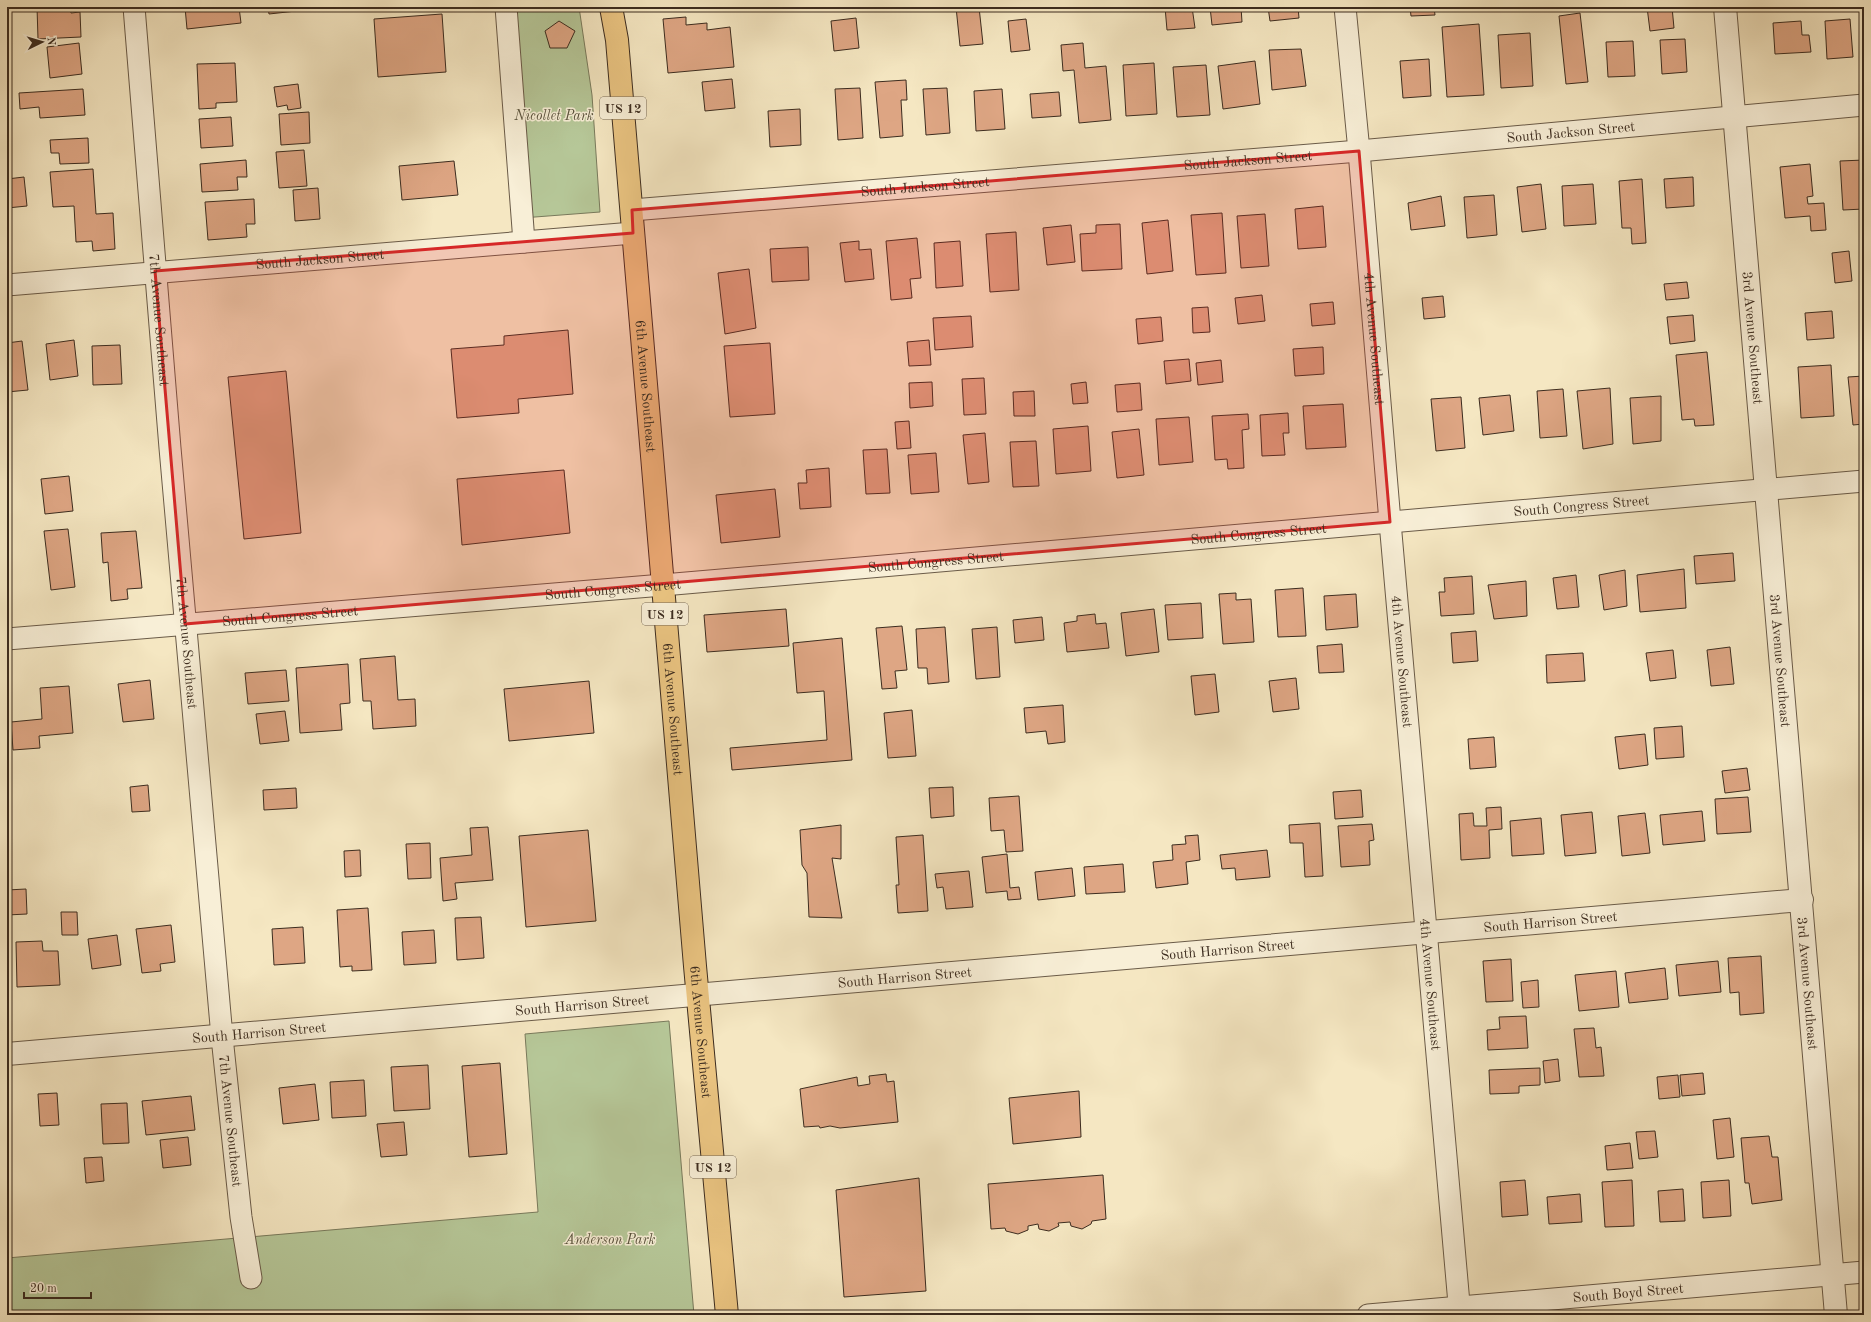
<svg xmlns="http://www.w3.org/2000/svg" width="1871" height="1322" font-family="'Old Standard TT',serif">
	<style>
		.green { fill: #b6c798; stroke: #797a5c }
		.building { fill: #dea684; stroke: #3c2c1f }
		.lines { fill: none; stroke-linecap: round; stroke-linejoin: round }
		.minor-casing { stroke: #6a5b48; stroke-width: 23 }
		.tertiary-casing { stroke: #6a5b48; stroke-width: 24 }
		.trunk-casing { stroke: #3c2c1f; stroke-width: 24 }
		.minor { stroke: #f8efd7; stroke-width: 21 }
		.tertiary { stroke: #f8efd7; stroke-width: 22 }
		.trunk { stroke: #eac481; stroke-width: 22 }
		.marked { fill: #d62828; fill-opacity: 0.2; stroke: #d62828; stroke-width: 3; stroke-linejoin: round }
		.labels { text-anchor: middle; stroke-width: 3; stroke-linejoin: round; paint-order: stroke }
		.shield { fill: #f8efd7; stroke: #746656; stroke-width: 1 }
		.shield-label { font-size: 13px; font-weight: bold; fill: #3c2c1f }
		.park-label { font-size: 14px; font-style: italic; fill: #5a533d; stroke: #f8efd7 }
		.street-label { font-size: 14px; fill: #3c2c1f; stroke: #f8efd7 }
	</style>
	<rect width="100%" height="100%" fill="#f5e7c2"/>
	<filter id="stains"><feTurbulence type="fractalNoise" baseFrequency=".005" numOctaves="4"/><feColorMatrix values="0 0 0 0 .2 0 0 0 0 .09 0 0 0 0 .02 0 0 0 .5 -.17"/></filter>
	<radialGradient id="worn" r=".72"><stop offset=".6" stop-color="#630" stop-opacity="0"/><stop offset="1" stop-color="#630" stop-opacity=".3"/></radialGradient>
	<path class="green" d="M506 7H579L592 95 600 212 522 218Z
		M669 1021 694 1315H7V1258L538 1212 525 1034Z"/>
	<path class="building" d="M37 7H70L71 13 80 12 81 37 38 39Z
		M185 7H239L241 23 187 29Z
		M268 7H296V11L269 14Z
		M956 7H979L983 44 960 46Z
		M1165 7H1192L1195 28 1167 30Z
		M1210 7H1241L1242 22 1212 25Z
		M1268 7H1298L1299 18 1270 21Z
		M1410 7H1434L1435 15 1411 16Z
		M1647 7H1672L1674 28 1650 31Z
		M1580 13 1588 82 1566 84 1559 16Z
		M442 14 446 72 378 77 374 19Z
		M686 17V25L707 23V30L730 27 734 67 668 73 663 19Z
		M856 18 859 48 834 51 831 21Z
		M1026 19 1030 50 1011 52 1008 21Z
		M1850 19 1853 57 1827 59 1825 21Z
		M559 21 575 31 567 48H550L545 31Z
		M1801 21 1802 35H1809L1811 52 1775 54 1773 23Z
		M1479 24 1484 95 1447 97 1442 27Z
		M1530 33 1533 86 1501 88 1498 35Z
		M1685 39 1687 72 1662 74 1660 40Z
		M1633 41 1635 76 1608 77 1606 42Z
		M79 43 82 74 50 78 47 47Z
		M1083 43 1085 68 1106 66 1111 120 1079 123 1074 70 1063 71 1061 45Z
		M1301 49 1306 86 1272 90 1269 50Z
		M1429 59 1431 96 1403 98 1400 61Z
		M1255 61 1260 104 1223 109 1218 66Z
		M235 63 237 102 216 103V108L199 109 197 64Z
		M1154 63 1157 114 1126 116 1123 65Z
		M1206 65 1210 115 1177 117 1173 67Z
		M732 79 735 108 705 111 702 82Z
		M906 80 907 100H901L903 136 880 138 875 82Z
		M298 84 301 108 288 110 287 105 277 107 274 87Z
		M860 88 863 138 838 140 835 89Z
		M947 88 950 133 926 135 923 89Z
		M83 89 85 115 40 118 39 107 20 109 19 93Z
		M1002 89 1005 129 976 131 974 91Z
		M1059 92 1061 116 1032 118 1030 94Z
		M800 109 801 145 770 147 768 111Z
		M309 112 310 143 281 145 279 114Z
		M231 117 233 146 201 148 199 119Z
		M88 138 89 163 60 164 59 153H51L50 140Z
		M304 150 307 186 279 188 276 152Z
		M246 160 247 177H237L238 190 202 192 200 164Z
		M1864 160V209L1843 210 1840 161Z
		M454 161 458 195 402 200 399 166Z
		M1810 164 1813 196 1807 197 1808 204 1824 203 1826 230 1811 231 1810 216 1785 218 1780 167Z
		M93 169 96 214 113 213 115 249 93 251 92 241 76 242 74 206 53 207 50 172Z
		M24 177 27 206 7 208V179Z
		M1693 177 1694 206 1666 208 1664 179Z
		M1642 179 1646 243 1632 244 1631 228H1622L1619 181Z
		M1541 184 1546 229 1522 232 1517 187Z
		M1593 184 1596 224 1564 226 1562 186Z
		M318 188 320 219 295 221 293 190Z
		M1494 195 1497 235 1467 238 1464 197Z
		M1441 196 1445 226 1411 230 1408 203Z
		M254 199 255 224H246L247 237 208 240 205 202Z
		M1323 206 1326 247 1298 249 1295 209Z
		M1222 213 1226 273 1196 275 1191 215Z
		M1265 214 1269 266 1241 268 1237 216Z
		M1168 220 1173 271 1147 274 1142 223Z
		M1120 224 1122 269 1082 271 1080 234 1096 233V225Z
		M1071 225 1075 262 1047 265 1043 228Z
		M1016 232 1019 290 990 292 986 234Z
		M917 238 921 278 910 279 912 298 891 300 886 241Z
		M859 241V250L871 249 874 279 845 282 840 243Z
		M960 241 963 286 936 288 934 243Z
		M808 247 809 280 772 282 770 249Z
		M1849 251 1852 281 1835 283 1832 253Z
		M749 269 756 328 725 334 718 273Z
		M1687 282 1689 298 1666 300 1664 284Z
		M1262 295 1265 321 1238 324 1235 298Z
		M1443 296 1445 317 1424 319 1422 298Z
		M1333 302 1335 324 1312 326 1310 304Z
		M1208 307 1210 332 1193 333 1192 308Z
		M1832 311 1834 338 1807 340 1805 313Z
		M1693 315 1695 341 1670 344 1667 317Z
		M971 316 973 347 935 350 933 318Z
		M1161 317 1163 341 1138 344 1136 319Z
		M568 330 573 394 518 399 519 413 457 418 451 349 504 345V336Z
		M74 340 78 376 50 380 46 344Z
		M929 340 931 365 909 366 907 342Z
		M22 341 28 390 7 392V343Z
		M770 343 775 414 730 417 724 346Z
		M120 345 122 384 93 385 92 346Z
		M1323 347 1324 374 1295 376 1293 349Z
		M1707 352 1714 425 1695 426 1694 419 1682 420 1676 355Z
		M1189 359 1191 381 1166 384 1164 361Z
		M1221 360 1223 382 1198 385 1196 363Z
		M1831 365 1834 416 1801 418 1798 367Z
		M286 371 301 533 244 539 228 377Z
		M1864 376V424L1853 425 1848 377Z
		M984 378 986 414 964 415 962 379Z
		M932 382 933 406 910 408 909 383Z
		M1086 382 1088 403 1073 404 1071 384Z
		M1140 383 1142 410 1117 412 1115 385Z
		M1610 388 1613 444 1583 449 1577 391Z
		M1563 389 1567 436 1540 438 1537 391Z
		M1034 391 1035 416H1014L1013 392Z
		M1510 395 1514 431 1483 435 1479 398Z
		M1661 396V441L1633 444 1630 398Z
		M1461 397 1465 448 1436 451 1431 399Z
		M1343 404 1346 447 1306 449 1303 406Z
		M1288 413 1289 433H1283L1285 455 1262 456 1260 415Z
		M1248 414 1249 429 1242 430 1244 468 1228 469 1227 459 1215 460 1212 416Z
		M1189 417 1193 462 1159 465 1156 419Z
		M909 421 911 448 897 449 895 422Z
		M1088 426 1091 471 1056 474 1053 429Z
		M1139 429 1144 475 1117 478 1112 432Z
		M985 433 989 482 968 484 963 435Z
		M1036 441 1039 486 1013 487 1010 442Z
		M887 449 890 493 866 494 863 450Z
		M936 453 939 492 911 494 908 455Z
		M829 468 831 507 800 509 798 483H807L806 470Z
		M564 470 570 533 462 545 457 479Z
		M69 476 73 511 45 514 41 479Z
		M775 489 780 537 721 543 716 495Z
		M68 529 75 587 51 590 44 531Z
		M136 531 142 588 127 589 128 599 111 601 108 562 103 563 101 533Z
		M1733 553 1735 581 1696 584 1694 556Z
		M1684 569 1686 608 1640 612 1637 575Z
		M1625 570 1627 606 1604 610 1599 575Z
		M1576 575 1579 607 1557 609 1553 578Z
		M1472 576 1474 614 1441 616 1439 592H1445L1444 578Z
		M1526 581 1527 616 1494 619 1488 585Z
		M1303 588 1306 636 1278 637 1275 590Z
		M1236 593V600L1251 599 1254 642 1223 644 1219 594Z
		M1356 594 1358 627 1326 630 1324 596Z
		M1201 603 1203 638 1168 640 1165 605Z
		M786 609 789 646 707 652 704 615Z
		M1154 609 1159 652 1126 656 1121 613Z
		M1095 614 1096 624 1106 623 1109 648 1067 652 1064 623 1077 621V616Z
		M1042 617 1044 640 1015 643 1013 620Z
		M902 626 907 670 895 671 897 688 882 689 876 628Z
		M945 627 949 682 928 684 927 668H918L916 629Z
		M997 627 1000 677 976 679 972 629Z
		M1476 631 1478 661 1453 663 1451 633Z
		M842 638 852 760 732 770 730 748 827 740 824 691 797 693 793 643Z
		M1342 644 1344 672 1319 673 1317 646Z
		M1730 647 1734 684 1711 686 1707 650Z
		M1673 650 1676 678 1650 681 1646 653Z
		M1583 653 1585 681 1547 683 1546 655Z
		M395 656 398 700 415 699 416 726 373 729 371 701H363L360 659Z
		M348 664 350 703 340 704 342 730 300 733 296 668Z
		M286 670 289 701 248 704 245 673Z
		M1215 674 1219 712 1195 715 1191 676Z
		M1296 678 1299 709 1273 712 1269 681Z
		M150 680 154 719 123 722 118 684Z
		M589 681 594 733 509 741 504 689Z
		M69 686 73 733 39 736 40 748 13 750 11 722 42 719 40 688Z
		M1063 705 1065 742 1048 744 1046 731 1026 733 1024 708Z
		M912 710 916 756 888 758 884 713Z
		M285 711 289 741 260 744 256 714Z
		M1682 726 1684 757 1656 759 1654 728Z
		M1645 734 1648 765 1619 769 1615 737Z
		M1494 737 1496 767 1470 769 1468 739Z
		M1747 768 1750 790 1725 793 1722 771Z
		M148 785 150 811 132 812 130 787Z
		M953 787 954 816 931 818 929 788Z
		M296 788 297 808 264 810 263 790Z
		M1361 790 1363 817 1335 819 1333 792Z
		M1019 796 1023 851 1006 852 1004 830 991 831 989 798Z
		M1748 797 1751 832 1717 834 1715 799Z
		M1501 807 1502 829 1489 830 1490 858 1461 860 1459 814 1473 813 1474 826H1487L1486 808Z
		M1702 811 1705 841 1663 845 1660 815Z
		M1592 812 1596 853 1565 856 1561 815Z
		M1645 813 1650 853 1622 856 1618 816Z
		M1541 818 1544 854 1512 856 1510 821Z
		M1320 823 1323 876 1305 877 1303 843H1290L1289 825Z
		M1372 824 1374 840 1369 841 1370 865 1341 867 1338 826Z
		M841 825V859L832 858 842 918 809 917 807 873 802 865 800 830Z
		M488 827 493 880 455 883 457 899 443 901 440 858 472 855 470 828Z
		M588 830 596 921 526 927 519 836Z
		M923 835 928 911 898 913 896 885H899L896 837Z
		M1198 835 1200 860 1186 862 1188 884 1156 888 1153 862 1173 860 1172 845 1186 844 1185 836Z
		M430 843 431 878 408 879 406 844Z
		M360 850 361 876 345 877 344 851Z
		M1267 850 1270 877 1236 880 1235 868 1222 869 1220 855Z
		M1007 854 1010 888 1019 887 1021 899 1008 900 1007 891 986 893 982 857Z
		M1123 864 1125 892 1086 894 1084 867Z
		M1072 868 1075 896 1038 900 1035 872Z
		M969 871 973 907 946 909 943 887 937 888 935 874Z
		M26 889 27 914 7 915V890Z
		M368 908 372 970 352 971V966L340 967 337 910Z
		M61 912H77L78 935H62Z
		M481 917 484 958 457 960 455 918Z
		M171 925 175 962 160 964 161 971 142 973 136 929Z
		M303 927 305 963 274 965 272 929Z
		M434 930 436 963 404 965 402 932Z
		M117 935 121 965 92 969 88 939Z
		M42 941 43 951H58L60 985 17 987 16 942Z
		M1761 956 1764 1013 1740 1015 1739 992 1730 993 1728 958Z
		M1511 959 1513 1001 1486 1002 1483 961Z
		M1718 961 1721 992 1679 996 1676 965Z
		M1665 968 1668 999 1629 1003 1625 973Z
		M1616 971 1619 1007 1579 1011 1575 975Z
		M1538 980 1539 1007 1523 1008 1521 982Z
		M1526 1016 1528 1048 1488 1050 1487 1030 1500 1029 1499 1017Z
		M1594 1028 1596 1048 1601 1047 1604 1076 1579 1077 1574 1029Z
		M1558 1059 1560 1081 1545 1083 1543 1061Z
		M500 1063 507 1154 469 1157 462 1066Z
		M428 1065 430 1109 394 1111 391 1067Z
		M1540 1068V1085L1519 1086V1093L1490 1094 1489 1070Z
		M1703 1073 1705 1094 1682 1096 1680 1075Z
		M886 1074 887 1082 894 1081 898 1122 840 1128 830 1126 820 1128 819 1126 804 1127 800 1089 857 1077 858 1086 870 1084 869 1076Z
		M1678 1075 1680 1097 1659 1099 1657 1077Z
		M364 1080 366 1116 332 1118 330 1082Z
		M315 1084 319 1120 283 1124 279 1088Z
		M1079 1091 1081 1137 1013 1144 1009 1098Z
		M57 1093 59 1125 40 1126 38 1094Z
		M191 1096 195 1130 146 1135 142 1101Z
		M127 1103 129 1143 103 1144 101 1104Z
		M1730 1118 1734 1157 1717 1159 1713 1120Z
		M404 1122 407 1155 381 1157 377 1124Z
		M1655 1131 1658 1157 1639 1159 1636 1132Z
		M1769 1136 1772 1157H1778L1782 1200 1752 1204 1749 1183H1745L1741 1138Z
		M188 1137 191 1165 163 1168 160 1140Z
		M1630 1143 1633 1168 1607 1170 1605 1146Z
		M102 1157 104 1181 86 1183 84 1158Z
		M1103 1175 1106 1219 1092 1221 1091 1224 1082 1229 1071 1226 1070 1222 1058 1223 1059 1226 1049 1231 1039 1229 1038 1224 1028 1226V1230L1018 1234 1006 1231 1005 1228 991 1229 988 1184Z
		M919 1178 926 1291 844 1297 836 1190Z
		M1525 1180 1528 1215 1502 1217 1500 1182Z
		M1632 1180 1634 1226 1605 1227 1602 1182Z
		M1729 1180 1731 1216 1703 1218 1701 1182Z
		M1683 1189 1685 1221 1660 1222 1658 1191Z
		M1580 1194 1582 1222 1549 1224 1547 1197Z
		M1760 1313V1315H1742Z"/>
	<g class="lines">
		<defs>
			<g id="minor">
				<path id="s1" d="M134 7 170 448 222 1037 241 1217 251 1278"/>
				<path d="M506 7 524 242"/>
				<path id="s2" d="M1345 7 1359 151 1390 522 1460 1315"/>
				<path id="s3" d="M632 210 1359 151 1864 105"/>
				<path id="s4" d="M7 285 633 233"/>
				<path id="s5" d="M7 639 663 585 1864 481"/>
				<path id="s6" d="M1368 1315 1864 1272"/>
			</g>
			<g id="tertiary">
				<path id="s7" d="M1725 7 1836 1315"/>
				<path id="s8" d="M7 1054 1802 900"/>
			</g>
			<g id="trunk">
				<path id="s9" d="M611 7 617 40 695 966 727 1315"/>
			</g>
		</defs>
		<use href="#minor" class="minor-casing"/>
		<use href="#tertiary" class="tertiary-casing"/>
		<use href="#trunk" class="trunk-casing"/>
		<use href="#minor" class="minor"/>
		<use href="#tertiary" class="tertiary"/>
		<use href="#trunk" class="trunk"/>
	</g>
	<path class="marked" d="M1359 151 1390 522 185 624 155 271 633 233 632 210Z"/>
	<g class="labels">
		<g class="shield">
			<rect x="600" y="97" width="46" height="22" rx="3"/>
			<rect x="642" y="603" width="46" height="22" rx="3"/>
			<rect x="690" y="1156" width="46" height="22" rx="3"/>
		</g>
		<g class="shield-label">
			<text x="623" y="113">US 12</text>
			<text x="665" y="619">US 12</text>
			<text x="713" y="1172">US 12</text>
		</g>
		<g class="park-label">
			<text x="554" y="120">Nicollet Park</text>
			<text x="610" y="1244">Anderson Park</text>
		</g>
		<g class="street-label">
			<text dy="5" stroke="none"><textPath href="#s3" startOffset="942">South Jackson Street</textPath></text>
			<text dy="5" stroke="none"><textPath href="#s3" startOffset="618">South Jackson Street</textPath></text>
			<text dy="5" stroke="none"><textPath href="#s3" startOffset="294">South Jackson Street</textPath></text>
			<text dy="5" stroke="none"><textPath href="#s4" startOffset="314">South Jackson Street</textPath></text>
			<text dy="5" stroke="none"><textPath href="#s1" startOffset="314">7th Avenue Southeast</textPath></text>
			<text dy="5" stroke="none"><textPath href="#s2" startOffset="333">4th Avenue Southeast</textPath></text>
			<text dy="5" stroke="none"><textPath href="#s7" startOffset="332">3rd Avenue Southeast</textPath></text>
			<text dy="5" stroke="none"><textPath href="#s9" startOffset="381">6th Avenue Southeast</textPath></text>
			<text dy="5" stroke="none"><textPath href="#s5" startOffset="1580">South Congress Street</textPath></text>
			<text dy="5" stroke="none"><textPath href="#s5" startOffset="1256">South Congress Street</textPath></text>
			<text dy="5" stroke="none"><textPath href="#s5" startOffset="932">South Congress Street</textPath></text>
			<text dy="5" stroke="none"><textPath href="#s5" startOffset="608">South Congress Street</textPath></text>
			<text dy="5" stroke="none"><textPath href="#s5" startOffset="284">South Congress Street</textPath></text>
			<text dy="5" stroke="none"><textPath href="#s1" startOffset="638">7th Avenue Southeast</textPath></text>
			<text dy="5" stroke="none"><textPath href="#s2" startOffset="657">4th Avenue Southeast</textPath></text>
			<text dy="5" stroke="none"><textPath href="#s7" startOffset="656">3rd Avenue Southeast</textPath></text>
			<text dy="5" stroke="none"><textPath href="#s9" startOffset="705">6th Avenue Southeast</textPath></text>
			<text dy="5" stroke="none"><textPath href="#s8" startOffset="1549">South Harrison Street</textPath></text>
			<text dy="5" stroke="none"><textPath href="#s8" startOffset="1225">South Harrison Street</textPath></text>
			<text dy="5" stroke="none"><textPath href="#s8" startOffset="901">South Harrison Street</textPath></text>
			<text dy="5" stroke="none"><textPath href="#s2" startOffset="981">4th Avenue Southeast</textPath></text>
			<text dy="5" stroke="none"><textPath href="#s7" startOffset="980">3rd Avenue Southeast</textPath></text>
			<text dy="5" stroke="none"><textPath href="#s8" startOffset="577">South Harrison Street</textPath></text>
			<text dy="5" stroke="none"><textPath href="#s9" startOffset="1029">6th Avenue Southeast</textPath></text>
			<text dy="5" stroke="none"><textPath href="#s8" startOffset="253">South Harrison Street</textPath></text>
			<text dy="5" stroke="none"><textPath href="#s1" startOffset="1118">7th Avenue Southeast</textPath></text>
			<text dy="5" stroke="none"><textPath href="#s6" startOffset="261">South Boyd Street</textPath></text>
		</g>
	</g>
	<rect width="1871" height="1322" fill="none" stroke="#f5e7c2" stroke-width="24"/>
	<rect x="8" y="8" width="1855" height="1306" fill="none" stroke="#3c2c1f" stroke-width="2"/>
	<rect x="12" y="12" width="1847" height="1298" fill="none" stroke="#3c2c1f"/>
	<g transform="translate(42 42) rotate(85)" stroke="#f8efd7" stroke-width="3" paint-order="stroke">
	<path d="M0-3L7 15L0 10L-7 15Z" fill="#3c2c1f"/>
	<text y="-6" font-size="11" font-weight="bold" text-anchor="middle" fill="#3c2c1f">N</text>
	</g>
	<path d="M24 1292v6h67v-6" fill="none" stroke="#3c2c1f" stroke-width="2"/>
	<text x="30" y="1292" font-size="12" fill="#3c2c1f" stroke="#f8efd7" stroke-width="3" paint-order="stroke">20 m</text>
	<rect width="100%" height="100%" filter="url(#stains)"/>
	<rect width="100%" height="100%" fill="url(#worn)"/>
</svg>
